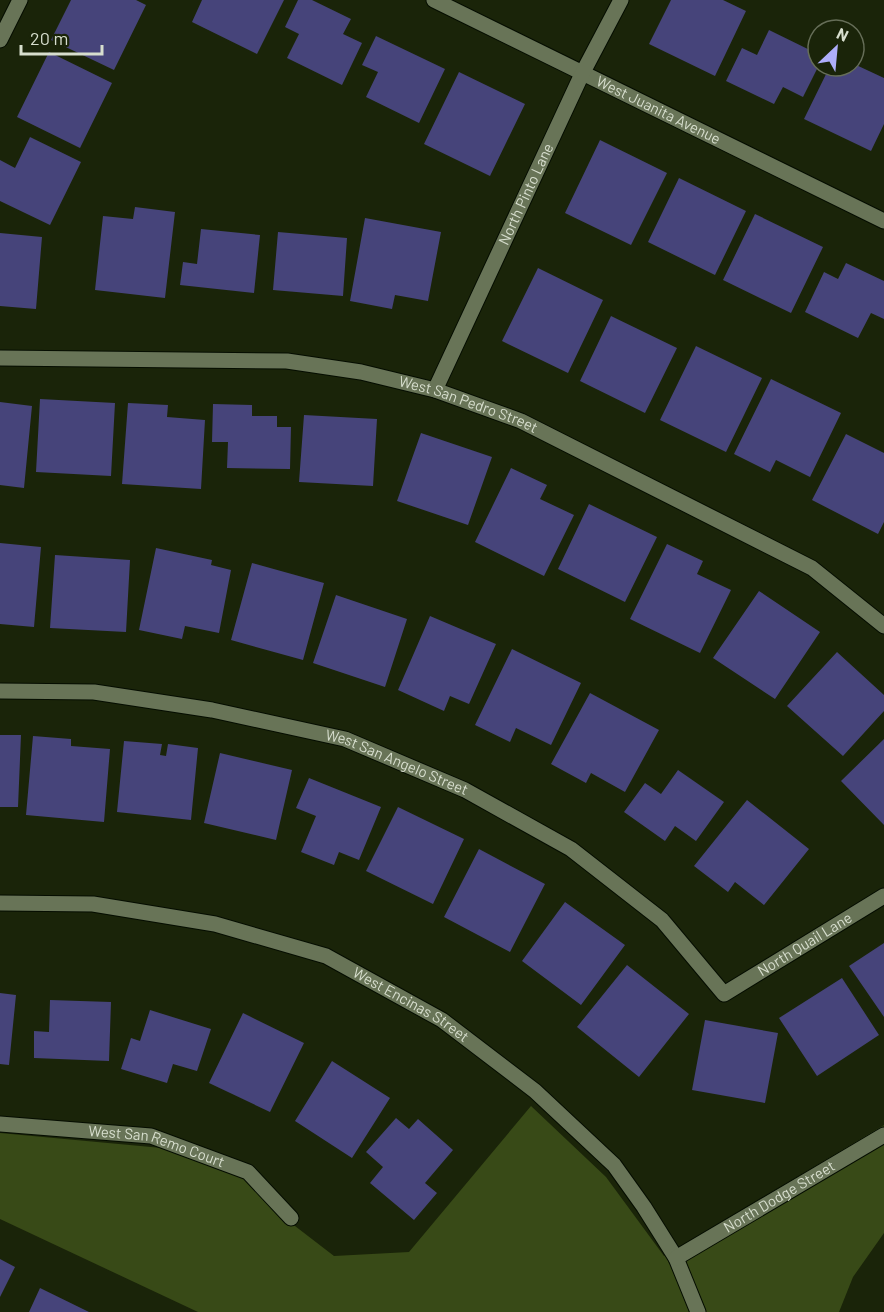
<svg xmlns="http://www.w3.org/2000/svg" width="884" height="1312" font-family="Barlow,sans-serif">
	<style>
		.green { fill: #384a17 }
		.building { fill: #46447a }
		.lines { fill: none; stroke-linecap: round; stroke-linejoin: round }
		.minor-casing { stroke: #050d00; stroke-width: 17 }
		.minor { stroke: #687457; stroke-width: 15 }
		.labels { text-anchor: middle; stroke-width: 6; stroke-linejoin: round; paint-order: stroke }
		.street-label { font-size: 15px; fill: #d7dece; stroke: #1a2409 }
	</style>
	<rect width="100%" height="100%" fill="#1a2409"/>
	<path class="green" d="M531 1106 606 1177 664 1256 884 1125V1233L853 1277 839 1312H198L0 1219V1133L162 1148 255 1183 295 1226 334 1256 409 1252Z"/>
	<path class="building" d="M71 0H136L146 5 114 70 51 40Z
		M202 0H284L257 54 192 22Z
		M298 0H312L351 19 343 34 362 43 342 85 287 58 299 34 285 27Z
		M671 0H723L746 11 715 76 649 44Z
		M769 30 818 54V67L803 97 783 87 774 104 726 81 742 48 757 55Z
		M376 36 445 69 419 123 366 97 378 72 362 65Z
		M49 52 112 83 80 148 17 117Z
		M854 64 884 78V124L871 151 804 119 830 66H854Z
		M459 72 525 104 490 176 424 144Z
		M30 137 81 162 50 225 0 201V160L15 168Z
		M600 140 667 173 631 245 565 213Z
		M679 178 746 211 715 275 648 242Z
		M135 207 175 212 165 298 95 290 103 216 133 219Z
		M755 214 823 247 791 313 723 280Z
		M365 218 441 232 428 301 395 295 392 309 350 301Z
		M201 229 260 235 254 293 180 285 183 262 197 264Z
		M278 232 347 238 343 296 273 290Z
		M0 233 42 237 36 309 0 306Z
		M846 263 884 281V319L871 313 858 338 805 312 824 272 838 279Z
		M538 268 603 300 568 373 502 341Z
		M611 316 677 348 645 413 580 381Z
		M696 346 762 378 726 452 660 420Z
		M771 379 841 413 810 477 776 460 770 472 734 454Z
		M40 399 115 403 111 476 36 472Z
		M0 402 32 406 24 488 0 485Z
		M128 403 168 405 167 417 205 420 201 489 122 484Z
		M213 404 252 405V416H277V427H291L290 469 227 468 228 442H212Z
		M304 415 377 419 373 486 299 482Z
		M421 433 492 457 468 525 397 501Z
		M846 434 884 453V522L878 534 812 500Z
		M511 468 547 485 540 499 574 515 544 576 475 542Z
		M589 504 657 537 625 602 558 569Z
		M0 543 41 547 34 627 0 624Z
		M667 544 703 561 697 574 731 590 700 653 630 619Z
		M156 548 212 560 211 565 231 570 219 633 185 626 182 639 139 630Z
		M55 555 130 560 126 632 50 628Z
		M252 563 324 583 303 660 231 640Z
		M759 591 820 632 775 699 713 658Z
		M336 595 407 619 385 687 313 663Z
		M430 616 496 644 469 704 450 696 444 711 398 690Z
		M512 649 581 683 551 745 516 728 510 742 475 725Z
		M837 652 884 695V711L843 756 787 706Z
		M590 693 659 730 625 792 591 773 586 783 551 764Z
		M0 735H21L18 807H0Z
		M33 736 71 739V746L110 749 104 822 26 815Z
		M884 739V825L841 781Z
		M124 741 162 744 160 755 166 756 168 744 198 748 191 820 117 812Z
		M220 753 292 770 276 840 204 823Z
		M678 770 724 802 696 841 675 826 665 841 624 812 645 783 661 794Z
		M309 778 381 807 359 860 339 852 334 865 301 852 316 816 296 808Z
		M747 800 809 849 764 905 735 882 728 892 694 866Z
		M398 807 464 839 433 904 366 871Z
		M479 849 545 884 510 952 444 917Z
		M565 902 625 945 581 1005 522 961Z
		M884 943V1017L849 966Z
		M627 965 689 1014 639 1077 577 1027Z
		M842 978 879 1035 817 1076 779 1018Z
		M0 993 16 995 9 1065 0 1064Z
		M50 1000 111 1002 109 1061 34 1058V1031L49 1032Z
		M150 1010 211 1029 197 1071 173 1064 167 1083 121 1069 131 1038 140 1041Z
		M243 1013 304 1043 270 1112 209 1083Z
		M705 1020 778 1033 765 1103 692 1090Z
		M332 1061 390 1098 352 1158 295 1121Z
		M396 1118 409 1129 418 1119 453 1150 425 1183 437 1193 414 1220 370 1183 383 1167 366 1152Z
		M0 1259 15 1267 0 1297Z
		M40 1288 89 1312H29Z"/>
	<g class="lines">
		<defs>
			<g id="minor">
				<path id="s1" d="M434 0 884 221"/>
				<path d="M0 40 20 0"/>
				<path id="s2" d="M0 358 287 361 361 372 435 390 521 421 812 568 884 626"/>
				<path id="s3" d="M435 390 582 74 621 0"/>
				<path id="s4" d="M0 691 94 692 212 710 345 739 465 790 571 849 662 920 724 994 884 896"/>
				<path id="s5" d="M0 903 93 904 215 924 326 956 442 1020 535 1091 614 1165 644 1207 676 1258 698 1312"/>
				<path id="s6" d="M0 1124 151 1136 248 1172 291 1218"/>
				<path id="s7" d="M676 1258 884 1135"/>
			</g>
		</defs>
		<use href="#minor" class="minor-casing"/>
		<use href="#minor" class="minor"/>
	</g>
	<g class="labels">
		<g class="street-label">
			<text dy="5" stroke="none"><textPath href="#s1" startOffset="250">West Juanita Avenue</textPath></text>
			<text dy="5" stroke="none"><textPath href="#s3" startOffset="216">North Pinto Lane</textPath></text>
			<text dy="5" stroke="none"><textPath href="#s2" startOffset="474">West San Pedro Street</textPath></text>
			<text dy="5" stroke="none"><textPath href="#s4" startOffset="406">West San Angelo Street</textPath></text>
			<text dy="5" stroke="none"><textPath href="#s4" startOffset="908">North Quail Lane</textPath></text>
			<text dy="5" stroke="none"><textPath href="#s5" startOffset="430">West Encinas Street</textPath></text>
			<text dy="5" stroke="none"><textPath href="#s6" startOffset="159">West San Remo Court</textPath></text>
			<text dy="5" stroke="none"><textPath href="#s7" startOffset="120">North Dodge Street</textPath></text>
		</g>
	</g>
	<g transform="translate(836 48) rotate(26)"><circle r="28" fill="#1a2409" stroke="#666e58" stroke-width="1.5"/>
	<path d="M0-4.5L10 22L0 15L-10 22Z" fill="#aeaefb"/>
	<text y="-9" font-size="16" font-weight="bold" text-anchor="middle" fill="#d7dece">N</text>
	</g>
	<path d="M21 45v9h81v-9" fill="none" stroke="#d7dece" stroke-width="3"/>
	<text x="30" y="45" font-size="18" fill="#d7dece" stroke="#1a2409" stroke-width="4.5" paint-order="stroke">20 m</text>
</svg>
